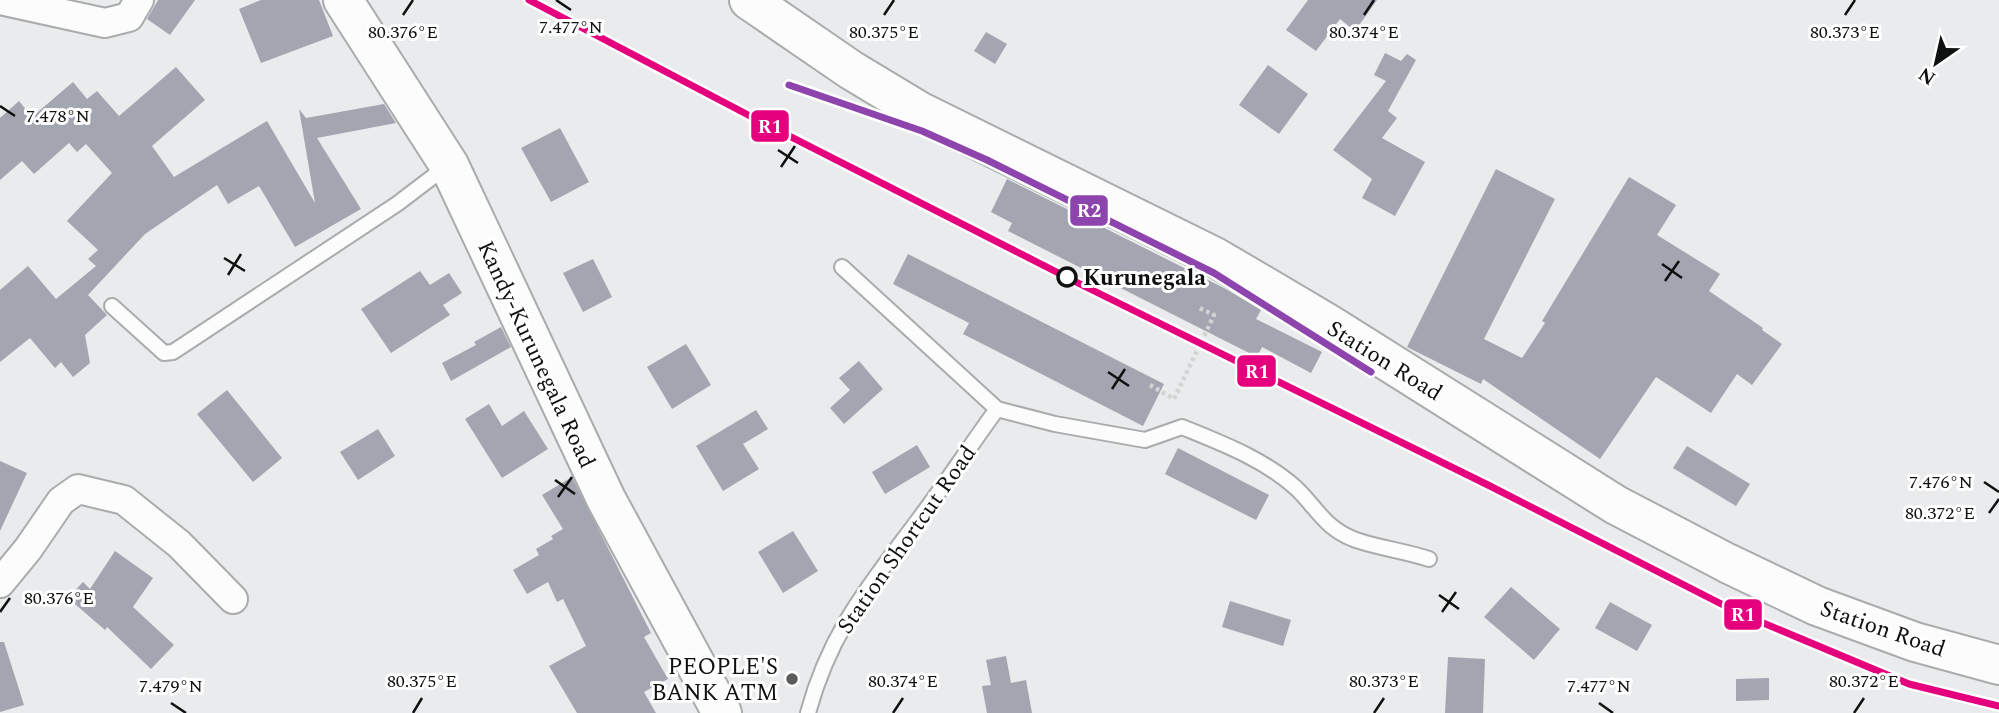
<svg xmlns="http://www.w3.org/2000/svg" width="1999" height="713" font-family="Spectral,serif">
	<style>
		.building { fill: #a3a6b1 }
		.lines { fill: none; stroke-linecap: round; stroke-linejoin: round }
		.service-casing { stroke: #aaabac; stroke-width: 18 }
		.minor-casing { stroke: #aaabac; stroke-width: 32 }
		.primary-casing { stroke: #aaabac; stroke-width: 42 }
		.trunk-casing { stroke: #aaabac; stroke-width: 42 }
		.path { stroke: #d2d3d3; stroke-width: 4.5; stroke-dasharray: 3.5 3.5; stroke-linecap: butt }
		.service { stroke: #fcfcfc; stroke-width: 14 }
		.minor { stroke: #fcfcfc; stroke-width: 28 }
		.primary { stroke: #fcfcfc; stroke-width: 38 }
		.trunk { stroke: #fcfcfc; stroke-width: 38 }
		.rail-1-casing { stroke: #fff; stroke-width: 12 }
		.rail-2-casing { stroke: #fff; stroke-width: 12 }
		.rail-1 { stroke: #e5007d; stroke-width: 7 }
		.rail-2 { stroke: #8e44ad; stroke-width: 7 }
		.ticks { fill: none; stroke: #0f1010; stroke-width: 2.5 }
		.stop-dot { fill: #fff; stroke: #0f1010; stroke-width: 3.5 }
		.poi-dot { fill: #5b5d5d; stroke: #fff; stroke-width: 2.5 }
		.labels { text-anchor: middle; stroke-width: 6; stroke-linejoin: round; paint-order: stroke }
		.stop-label { font-size: 23px; font-weight: bold; fill: #0f1010; stroke: #fff; text-anchor: start }
		.street-label { font-size: 23px; fill: #0f1010; stroke: #fff }
		.poi-label { font-size: 23px; fill: #0f1010; stroke: #fff; text-anchor: end }
		.ticks-label { font-size: 18px; text-anchor: middle; fill: #0f1010; stroke: #fff; stroke-width: 6; stroke-linejoin: round; paint-order: stroke }
		.line-badge { stroke: #fff; stroke-width: 2.5 }
		.badge-label { font-size: 19px; text-anchor: middle; font-weight: bold; fill: #fff }
	</style>
	<rect width="100%" height="100%" fill="#e9ebec"/>
	<path class="building" d="M158 0H195L170 35 147 19Z
		M261 0H319L333 36 261 63 239 9Z
		M1308 0H1377L1355 31 1340 19 1316 51 1286 30Z
		M986 32 1007 44 995 64 974 51Z
		M1385 53 1401 61 1407 54 1416 60 1388 111 1397 118 1382 138 1425 162 1395 216 1362 198 1372 179 1333 150 1386 81 1374 75Z
		M1268 65 1308 94 1279 134 1239 105Z
		M176 67 205 100 152 146 174 177 267 121 315 203 299 109 306 118 384 104 396 123 317 138 361 209 295 247 259 186 228 204 217 185 145 234 88 295 107 315 85 335 90 363 73 377 61 362 55 368 30 338 0 362V290L28 266 56 299 96 266 88 259 98 250 67 221 112 173 86 144 77 152 69 143 34 174 22 161 0 180V118L19 101 32 117 73 82 87 99 97 91 119 116Z
		M560 128 589 182 551 202 521 148Z
		M1496 169 1555 199 1484 339 1522 358 1545 323 1542 321 1629 177 1676 205 1657 235 1720 274 1709 291 1763 328 1762 330 1782 344 1752 385 1737 374 1711 413 1656 377 1600 459 1483 379 1481 384 1407 347Z
		M1007 179 1226 289 1261 310 1256 319 1322 352 1311 373 1262 347 1257 357 1008 231 1012 223 991 212Z
		M908 254 1164 384 1143 426 963 334 969 323 893 284Z
		M593 259 612 297 583 312 563 273Z
		M420 271 430 285 449 273 462 293 443 305 450 315 391 353 361 309Z
		M501 327 511 347 451 381 442 363 476 345 474 342Z
		M686 344 711 385 672 409 647 367Z
		M859 361 883 389 844 424 830 408 850 390 839 378Z
		M227 390 282 458 253 482 197 414Z
		M489 404 502 426 524 411 548 449 502 478 465 419Z
		M756 410 768 429 743 444 759 469 723 491 696 446Z
		M378 429 395 456 358 480 340 452Z
		M917 445 930 467 885 494 872 472Z
		M1687 446 1750 484 1736 506 1673 468Z
		M1178 448 1269 495 1256 520 1165 474Z
		M0 461 27 473 0 531Z
		M572 477 651 633 644 637 668 679 644 692 656 713H577L549 666 586 646 563 599 557 602 548 582 527 594 513 570 539 555 536 549 553 539 551 536 563 529 542 495Z
		M793 531 818 571 783 593 758 552Z
		M115 551 153 578 133 607 174 645 151 669 107 627 105 630 68 598 83 582 90 589Z
		M1511 587 1560 629 1534 660 1484 617Z
		M1230 601 1291 620 1283 646 1222 627Z
		M1610 602 1652 625 1637 651 1595 628Z
		M0 642H4L24 705 0 712Z
		M1006 656 1011 683 1026 680 1032 713H987L982 686 991 685 986 660Z
		M1448 657 1485 659 1483 713H1445Z
		M1769 678V700L1736 701V679Z"/>
	<g class="lines">
		<defs>
			<path id="service" d="M842 267 997 409 1055 424 1145 440 1182 427C1221 443 1264 459 1296 488 1317 508 1325 529 1356 540 1379 548 1405 551 1429 559
				M112 306 164 353 173 352 397 204 447 166
				M808 713C830 631 870 585 919 519 946 483 970 446 997 409"/>
			<path id="minor" d="M0 0 105 23 129 17 139 0
				M0 583 28 549 61 501 78 489 124 500 179 544 233 599"/>
			<path id="primary" d="M749 0 851 70 919 111 1215 257 1327 323 1616 505 1727 563 1817 606 1915 642 1999 665"/>
			<path id="trunk" d="M343 0 449 165 606 499 722 713"/>
		</defs>
		<use href="#service" class="service-casing"/>
		<use href="#minor" class="minor-casing"/>
		<use href="#primary" class="primary-casing"/>
		<use href="#trunk" class="trunk-casing"/>
		<path class="path" d="M1150 385 1174 399 1214 315 1197 307"/>
		<use href="#service" class="service"/>
		<use href="#minor" class="minor"/>
		<use href="#primary" class="primary"/>
		<use href="#trunk" class="trunk"/>
		<defs>
			<path id="rail-1" d="M529 0 752 117 1082 285 1488 485 1737 612 1909 684 1999 706"/>
			<path id="rail-2" d="M789 85 922 131 987 160 1214 273 1371 372"/>
		</defs>
		<use href="#rail-1" class="rail-1-casing"/>
		<use href="#rail-2" class="rail-2-casing"/>
		<use href="#rail-1" class="rail-1"/>
		<use href="#rail-2" class="rail-2"/>
	</g>
	<path class="ticks" d="M556 0 571 10M403 15 413 0M884 15 894 0M1364 15 1374 0M1845 15 1855 0M0 106 15 116M778 150 798 163M781 167 795 146M224 258 245 271M1662 264 1682 278M228 275 241 254M1665 281 1679 261M1108 372 1129 386M1112 389 1125 369M555 480 575 494M1984 482 1999 492M558 497 572 477M1989 513 1999 499M1439 595 1459 609M0 612 10 598M1442 612 1456 592M171 703 186 713M1599 703 1613 713M413 713 422 698M893 713 903 698M1374 713 1384 698M1854 713 1864 698"/>
	<circle class="stop-dot" cx="1067" cy="277" r="9"/>
	<circle class="poi-dot" cx="792" cy="679" r="7"/>
	<g class="labels">
		<g class="stop-label">
			<text x="1083" y="285">Kurunegala</text>
		</g>
		<g class="street-label">
			<text transform="translate(537 354) rotate(65)" y="8">Kandy-Kurunegala Road</text>
			<text transform="translate(1385 360) rotate(32)" y="8">Station Road</text>
			<text transform="translate(906 539) rotate(-55)" y="8">Station Shortcut Road</text>
			<text transform="translate(1883 628) rotate(19)" y="8">Station Road</text>
		</g>
		<g class="poi-label">
			<text x="778" y="674">PEOPLE'S<tspan x="778" dy="26">BANK ATM</tspan></text>
		</g>
	</g>
	<g class="ticks-label">
		<text x="571" y="33">7.477°N</text>
		<text x="403" y="38">80.376°E</text>
		<text x="884" y="38">80.375°E</text>
		<text x="1364" y="38">80.374°E</text>
		<text x="1845" y="38">80.373°E</text>
		<text x="58" y="122">7.478°N</text>
		<text x="1941" y="488">7.476°N</text>
		<text x="1940" y="519">80.372°E</text>
		<text x="59" y="604">80.376°E</text>
		<text x="422" y="687">80.375°E</text>
		<text x="903" y="687">80.374°E</text>
		<text x="1384" y="687">80.373°E</text>
		<text x="1864" y="687">80.372°E</text>
		<text x="171" y="692">7.479°N</text>
		<text x="1599" y="692">7.477°N</text>
	</g>
	<g class="line-badge">
		<rect x="750" y="109" width="40" height="34" rx="7" fill="#e5007d"/>
		<rect x="1069" y="194" width="40" height="33" rx="7" fill="#8e44ad"/>
		<rect x="1236" y="354" width="41" height="34" rx="7" fill="#e5007d"/>
		<rect x="1723" y="598" width="40" height="33" rx="7" fill="#e5007d"/>
	</g>
	<g class="badge-label">
		<text x="770" y="133">R1</text>
		<text x="1089" y="217">R2</text>
		<text x="1257" y="378">R1</text>
		<text x="1743" y="621">R1</text>
	</g>
	<g transform="translate(1936 63) rotate(214)" stroke="#ffffff" stroke-width="5" paint-order="stroke">
	<path d="M0-5L12 26L0 18L-12 26Z" fill="#0f1010"/>
	<text y="-10" font-size="19" font-weight="bold" text-anchor="middle" fill="#0f1010">N</text>
	</g>
</svg>
